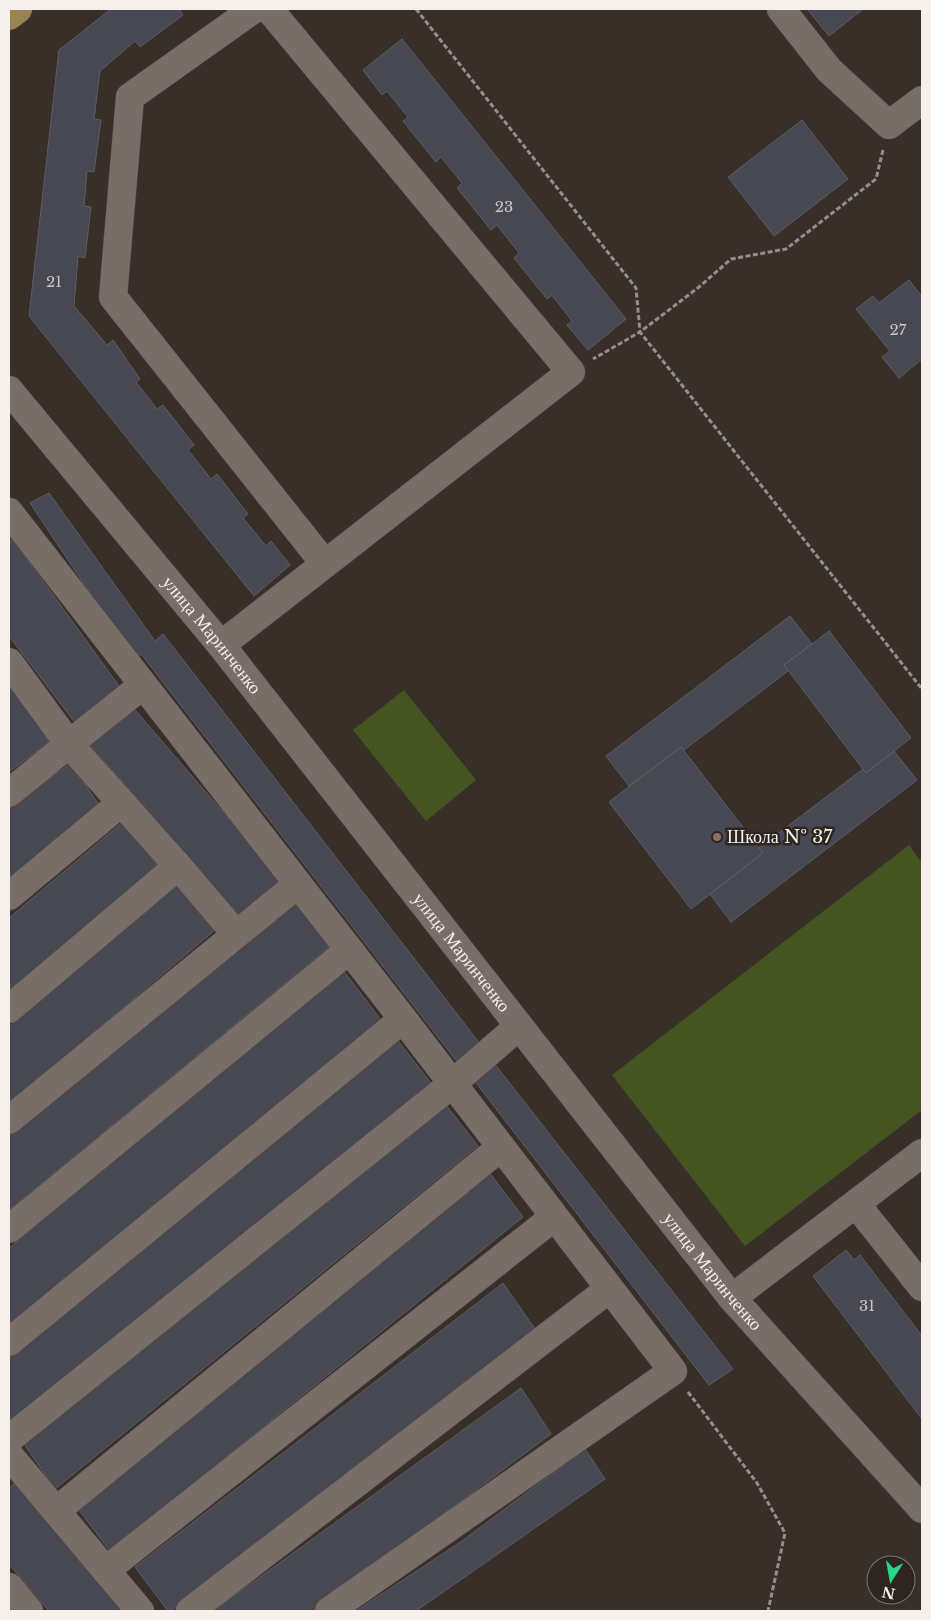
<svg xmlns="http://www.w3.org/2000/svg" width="931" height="1620" font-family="'Libre Baskerville',serif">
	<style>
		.green { fill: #452 }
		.building { fill: #474852; stroke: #5c5d67 }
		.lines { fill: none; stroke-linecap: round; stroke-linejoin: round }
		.minor-casing { stroke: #534b46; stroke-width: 29 }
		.major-casing { stroke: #534b46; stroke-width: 29 }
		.path { stroke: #978e8a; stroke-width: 3; stroke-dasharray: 5 2.5; stroke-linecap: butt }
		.minor { stroke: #786d67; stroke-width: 28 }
		.major { stroke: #998351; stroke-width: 28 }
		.education-dot { fill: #8d6e63; stroke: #2e2520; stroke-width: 2 }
		.labels { text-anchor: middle; stroke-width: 5; stroke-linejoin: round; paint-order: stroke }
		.number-label { font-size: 15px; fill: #cac5c6 }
		.street-label { font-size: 18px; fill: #f6efec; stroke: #2e2520 }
		.poi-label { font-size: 18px; fill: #f6efec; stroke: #2e2520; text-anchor: start }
	</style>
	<rect width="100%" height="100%" fill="#392f29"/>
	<path class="green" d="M404 690 476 780 426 821 353 730Z
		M909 845 922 863V1110L745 1246 612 1075Z"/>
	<path class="building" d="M111 9H179L183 15 140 47 135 41 100 71 94 119 101 120 94 172 87 171 84 206 91 207 85 258 78 256 74 306 107 345 113 340 140 379 136 382 157 409 163 405 194 445 188 450 211 479 217 474 248 514 243 518 266 546 271 541 290 565 254 596 29 316 59 50Z
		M807 9H863L829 36Z
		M402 39 626 319 588 350 567 325 572 321 552 295 547 299 514 258 519 253 497 225 491 230 457 188 462 183 441 157 436 162 403 121 408 117 387 91 382 95 363 70Z
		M802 120 848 179 774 236 728 177Z
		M909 280 922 297V359L899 378 882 357 890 351 856 309 873 296 879 303Z
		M49 493 155 641 163 634 481 1045 458 1063 141 654 134 659 30 503Z
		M9 534 122 690 76 724 9 636Z
		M790 616 812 644 784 665 788 671 684 750 681 747 629 786 606 756Z
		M829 631 911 738 866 773 784 665Z
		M9 682 49 742 9 772Z
		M130 704 284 883 242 919 87 741Z
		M681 747 763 853 691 909 609 802Z
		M894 751 917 780 731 922 710 894 763 853 759 848 863 769 866 773Z
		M71 763 103 811 9 880V808Z
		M124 821 159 868 9 990V918Z
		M185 879 222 924 9 1104V1027Z
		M293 897 330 946 9 1210V1135Z
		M343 970 381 1020 9 1326V1248Z
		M396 1038 434 1087 9 1430V1358Z
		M494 1063 733 1369 709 1385 473 1079Z
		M446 1105 478 1146 55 1489 24 1444Z
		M489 1172 523 1217 110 1551 75 1505Z
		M846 1250 854 1260 860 1255 922 1336V1419L813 1276Z
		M503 1283 535 1329 279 1529 171 1611H168L135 1567Z
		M521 1388 551 1434 313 1611H213Z
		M585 1449 605 1479 416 1611H356L462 1541Z
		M14 1483 123 1611H49L9 1564V1489Z"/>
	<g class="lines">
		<defs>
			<g id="minor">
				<path d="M254 9 130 97 113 297 325 564"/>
				<path d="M781 9 829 70 889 125 922 100"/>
				<path id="s1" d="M9 390 221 645 732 1298 922 1509"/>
				<path d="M9 512 403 1019"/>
				<path d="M221 645 571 372 269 9"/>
				<path d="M9 662 69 744 9 793"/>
				<path d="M178 866 236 934"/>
				<path d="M9 896 121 803"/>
				<path d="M9 1009 178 866 69 744 143 685"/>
				<path d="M9 1120 298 884"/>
				<path d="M856 1204 922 1287"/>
				<path d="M9 1229 349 950"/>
				<path d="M732 1298 922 1153"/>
				<path d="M9 1342 403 1019 673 1371 329 1611"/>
				<path d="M9 1439 452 1084 519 1026"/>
				<path d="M9 1455 140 1611"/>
				<path d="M56 1511 501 1147"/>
				<path d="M106 1570 554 1217"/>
				<path d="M9 1587 29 1611"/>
				<path d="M190 1611 609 1289"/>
			</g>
			<path id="major" d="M9 16 18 9"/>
		</defs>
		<use href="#minor" class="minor-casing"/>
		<use href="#major" class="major-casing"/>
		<path class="path" d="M416 9 636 288 640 332 593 359
			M883 150 876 179 786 249 731 259 699 287 640 332 922 689
			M688 1392 757 1483 785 1533 768 1611"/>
		<use href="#minor" class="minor"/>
		<use href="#major" class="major"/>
	</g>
	<circle class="education-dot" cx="717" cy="837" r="5"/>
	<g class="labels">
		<g class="number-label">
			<text x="504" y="212">23</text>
			<text x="54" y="287">21</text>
			<text x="898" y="335">27</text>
			<text x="867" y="1311">31</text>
		</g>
		<g class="street-label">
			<text dy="6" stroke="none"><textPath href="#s1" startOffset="318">улица Маринченко</textPath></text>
			<text dy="6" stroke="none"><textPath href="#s1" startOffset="722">улица Маринченко</textPath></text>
			<text dy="6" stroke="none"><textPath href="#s1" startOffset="1128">улица Маринченко</textPath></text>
		</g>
		<g class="poi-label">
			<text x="727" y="843">Школа № 37</text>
		</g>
	</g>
	<rect width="931" height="1620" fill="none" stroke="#f6efec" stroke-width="20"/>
	<g transform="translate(891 1580) rotate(191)"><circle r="24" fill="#2e2520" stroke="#7e7672"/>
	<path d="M0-4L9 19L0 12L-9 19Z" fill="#2ad884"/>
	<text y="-8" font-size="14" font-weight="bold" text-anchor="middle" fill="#f6efec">N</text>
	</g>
</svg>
